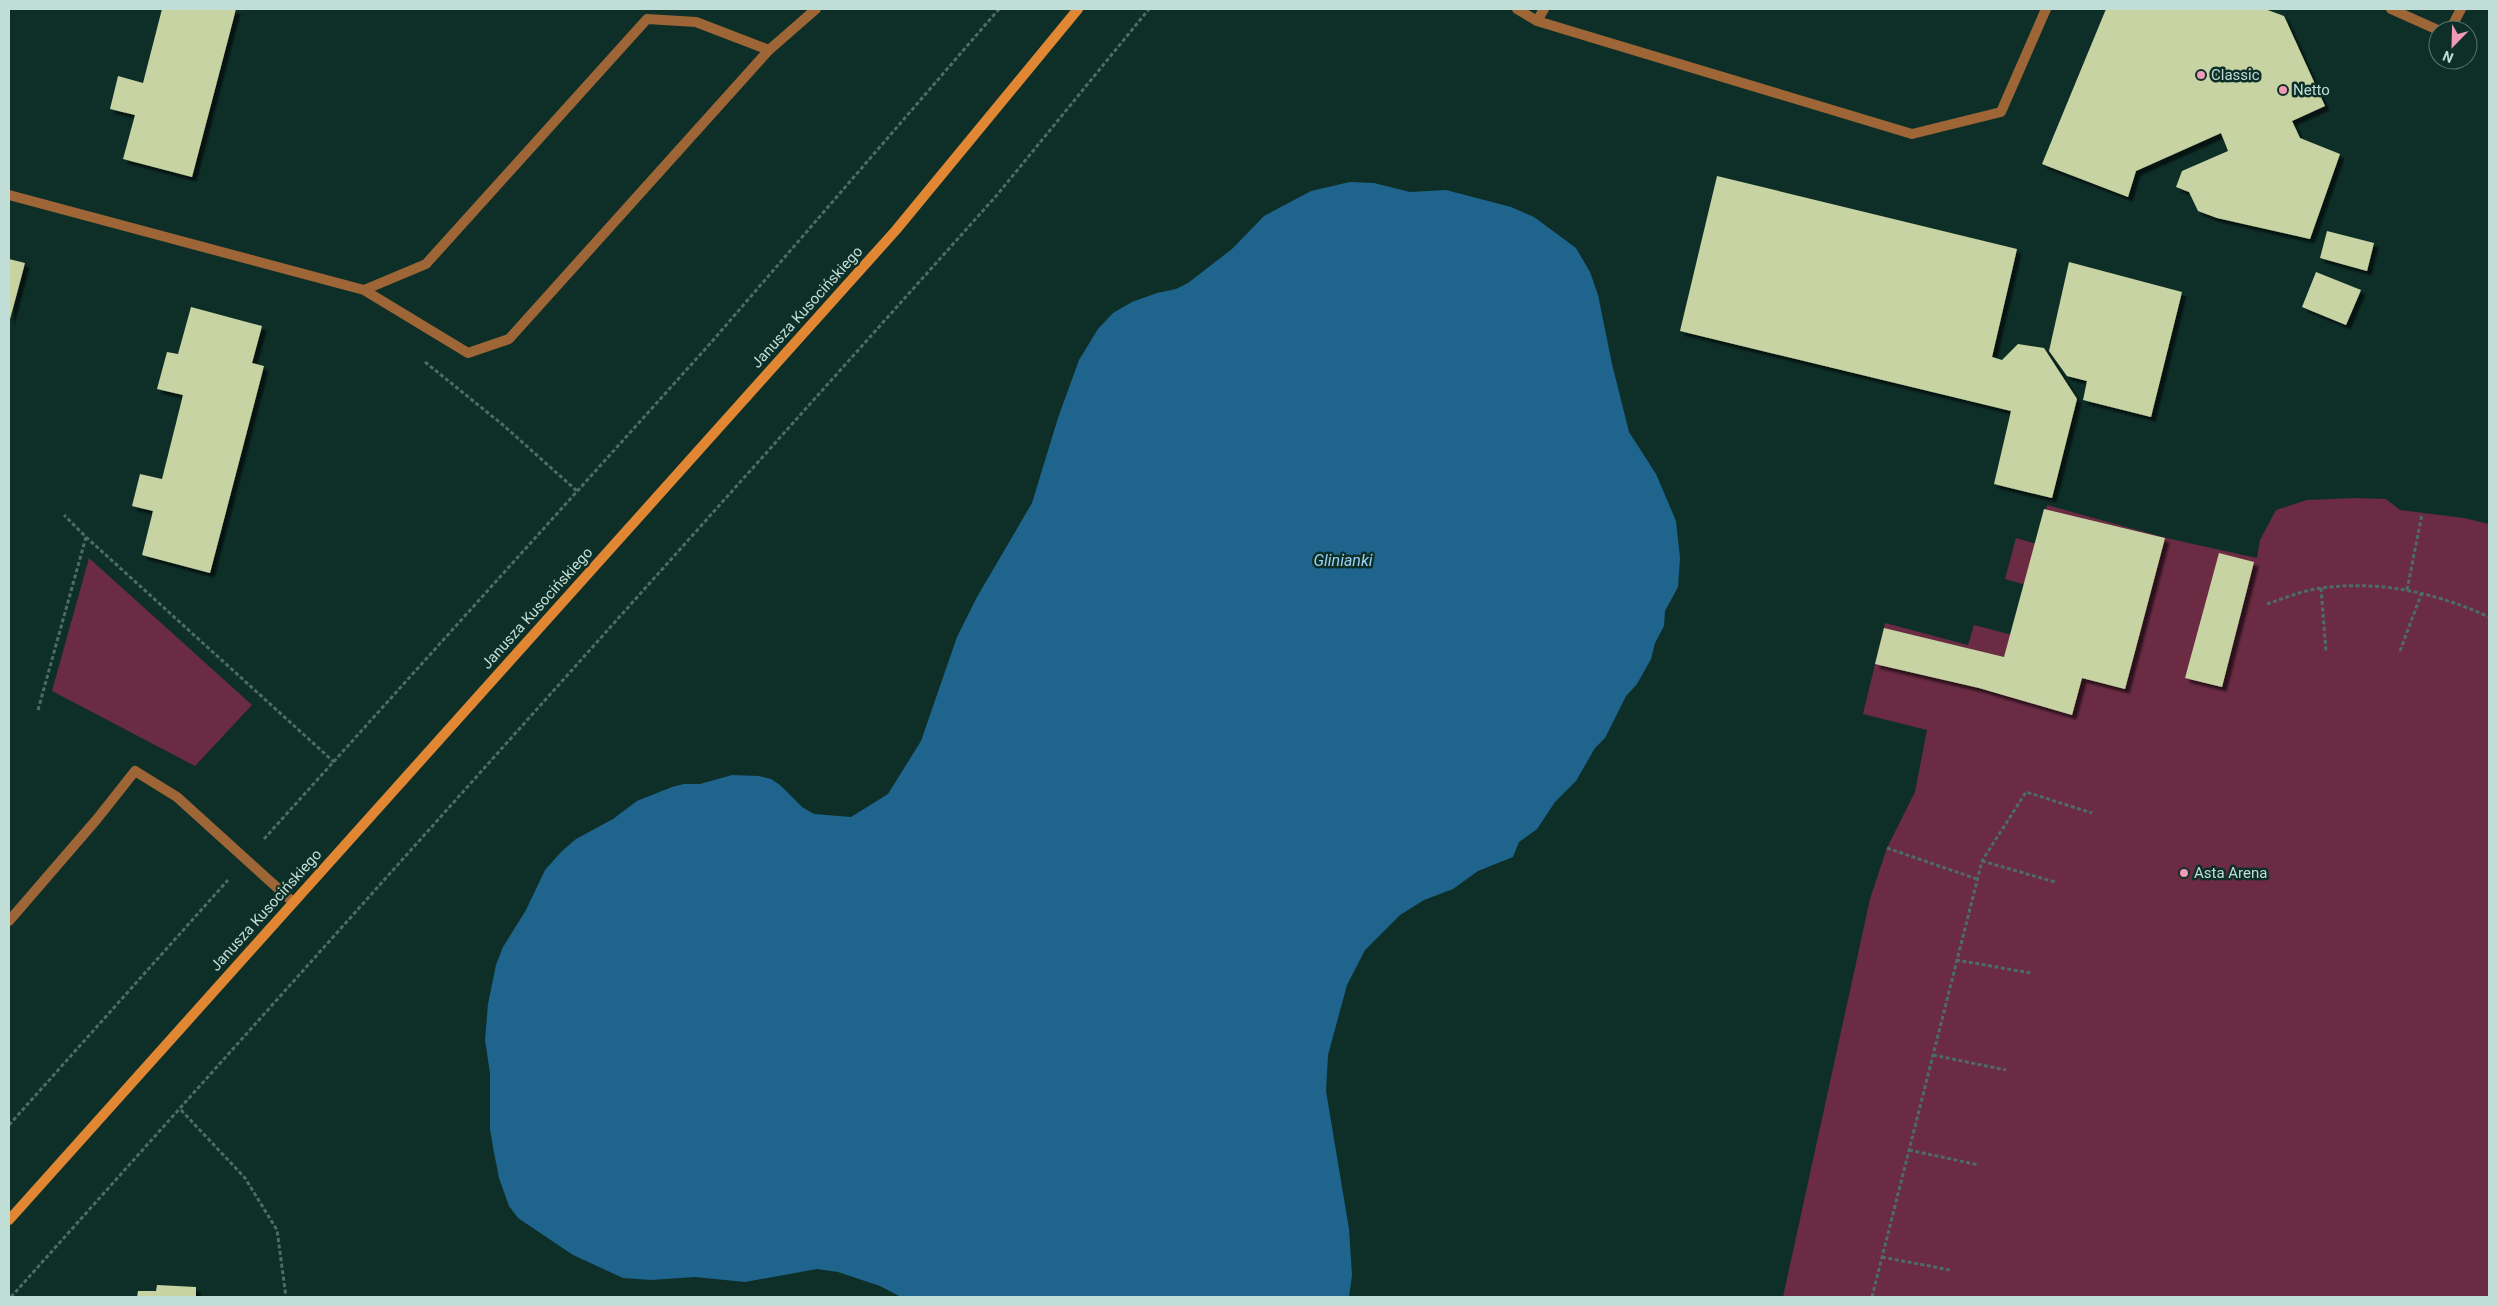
<svg xmlns="http://www.w3.org/2000/svg" width="2498" height="1306" font-family="Roboto,sans-serif">
	<style>
		.green { fill: #6a2b43 }
		.water { fill: #1f648c }
		.building { fill: #c7d3a2; filter: url(#shadow) }
		.lines { fill: none; stroke-linecap: round; stroke-linejoin: round }
		.path { stroke: #4c6c65; stroke-width: 3; stroke-dasharray: 4 2.5; stroke-linecap: butt }
		.lane { stroke: #9e6636; stroke-width: 10 }
		.secondary { stroke: #e18733; stroke-width: 10 }
		.poi-dot { fill: #f09ab6; stroke: #0e2f28; stroke-width: 2 }
		.labels { text-anchor: middle; stroke-width: 5; stroke-linejoin: round; paint-order: stroke }
		.poi-label { font-size: 15px; fill: #c0ded6; stroke: #0e2f28; text-anchor: start }
		.street-label { font-size: 15px; fill: #c0ded6; stroke: #0e2f28 }
		.water-label { font-size: 16px; font-style: italic; fill: #9cd0f4; stroke: #0e2f28 }
	</style>
	<defs>
		<filter id="shadow"><feDropShadow dx="4.5" dy="4.5" stdDeviation="1" flood-color="#0009"/></filter>
	</defs>
	<rect width="100%" height="100%" fill="#0e2f28"/>
	<path class="green" d="M2354 498 2386 499 2400 510 2464 518 2489 524V1297H1783L1870 899 1887 848 1915 792 1927 730 1863 714 1885 623 1968 645 1974 625 2012 635 2026 585 2005 579 2016 538 2037 544 2047 505 2166 538 2257 558 2260 540 2276 510 2307 500Z
		M89 558 252 705 195 766 52 691Z"/>
	<path class="water" d="M1350 182 1374 183 1410 192 1446 190 1511 207 1534 217 1576 248 1590 272 1598 295 1612 364 1629 432 1656 474 1676 521 1680 558 1678 587 1665 611 1664 626 1655 643 1651 659 1637 684 1626 696 1605 738 1595 748 1576 781 1555 802 1537 829 1519 842 1513 857 1478 871 1453 889 1424 900 1400 915 1365 950 1347 985 1328 1055 1326 1091 1349 1229 1352 1275 1349 1297H901L880 1286 838 1272 817 1269 745 1282 695 1277 651 1280 623 1278 573 1255 518 1218 509 1206 499 1178 493 1147 490 1129V1073L485 1040 488 1004 496 965 503 947 526 910 545 870 562 851 576 839 613 819 637 801 672 787 684 784H700L732 775 759 776 771 779 780 785 802 807 814 814 851 817 888 794 921 741 957 637 977 597 1032 503 1058 418 1079 360 1098 329 1113 313 1132 302 1157 293 1176 289 1188 283 1232 249 1264 216 1311 191Z"/>
	<path class="building" d="M162 9H236L192 177 123 159 135 115 110 109 118 76 143 83Z
		M2106 9H2265L2284 16 2325 106 2292 121 2300 138 2340 154 2310 239 2217 218 2198 211 2189 192 2176 187 2182 171 2228 151 2221 133 2136 171 2128 197 2042 164Z
		M1717 176 2017 249 1992 357 2002 360 2018 344 2044 348 2077 399 2052 498 1994 484 2011 411 1680 331Z
		M2327 231 2374 243 2367 271 2320 258Z
		M9 259 25 263 9 323Z
		M2069 262 2182 292 2151 417 2083 400 2087 381 2067 376 2049 351Z
		M2316 272 2361 290 2346 325 2302 307Z
		M191 307 262 326 252 363 264 366 210 573 142 555 153 511 132 506 140 474 162 479 183 395 157 389 167 352 178 354Z
		M2044 509 2165 538 2125 689 2082 678 2072 715 1979 688 1875 664 1884 628 2004 657Z
		M2219 553 2254 562 2222 687 2185 678Z
		M157 1285 196 1287V1297H137L138 1291H156Z"/>
	<g class="lines">
		<path class="path" d="M425 362 503 425 577 491
			M86 537 334 762
			M2321 588 2326 651
			M2407 590 2422 514
			M2267 604C2285 598 2304 590 2322 588 2379 580 2437 593 2489 617
			M2400 651 2422 592
			M38 710 86 537 64 515
			M264 839 708 346 999 9
			M1887 848 1977 879
			M1982 861 2055 882
			M1956 960 2031 973
			M1933 1055 2006 1070
			M181 1110 245 1178 277 1230 286 1297
			M9 1125 228 880
			M1909 1150 1979 1165
			M1882 1257 1950 1270
			M11 1297 997 195 1149 9
			M1872 1297 1982 861 2026 792 2092 813"/>
		<path class="lane" d="M1517 9 1537 21 1912 134 2001 112 2046 9
			M2391 9 2438 30
			M1537 21 1544 9
			M2450 30 2461 9
			M9 195 364 290 468 353 509 339 769 50 816 9
			M364 290 426 264 647 19 696 22 769 50
			M9 921 97 819 135 771 177 797 293 902"/>
		<path class="secondary" d="M9 1220 896 230 1078 9"/>
	</g>
	<g class="poi-dot">
		<circle cx="2201" cy="75" r="5"/>
		<circle cx="2283" cy="90" r="5"/>
		<circle cx="2184" cy="873" r="5"/>
	</g>
	<g class="labels">
		<g class="poi-label">
			<text x="2211" y="80">Classic</text>
			<text x="2293" y="95">Netto</text>
			<text x="2194" y="878">Asta Arena</text>
		</g>
		<g class="street-label">
			<text transform="translate(807 307) rotate(-48)" y="5">Janusza Kusocińskiego</text>
			<text transform="translate(537 608) rotate(-48)" y="5">Janusza Kusocińskiego</text>
			<text transform="translate(266 910) rotate(-48)" y="5">Janusza Kusocińskiego</text>
		</g>
		<g class="water-label">
			<text x="1343" y="566">Glinianki</text>
		</g>
	</g>
	<rect width="2498" height="1306" fill="none" stroke="#c0ded6" stroke-width="20"/>
	<g transform="translate(2453 45) rotate(203)"><circle r="24" fill="#0e2f28" stroke="#55756e"/>
	<path d="M0-4L9 19L0 12L-9 19Z" fill="#f09ab6"/>
	<text y="-8" font-size="14" font-weight="bold" text-anchor="middle" fill="#c0ded6">N</text>
	</g>
</svg>
